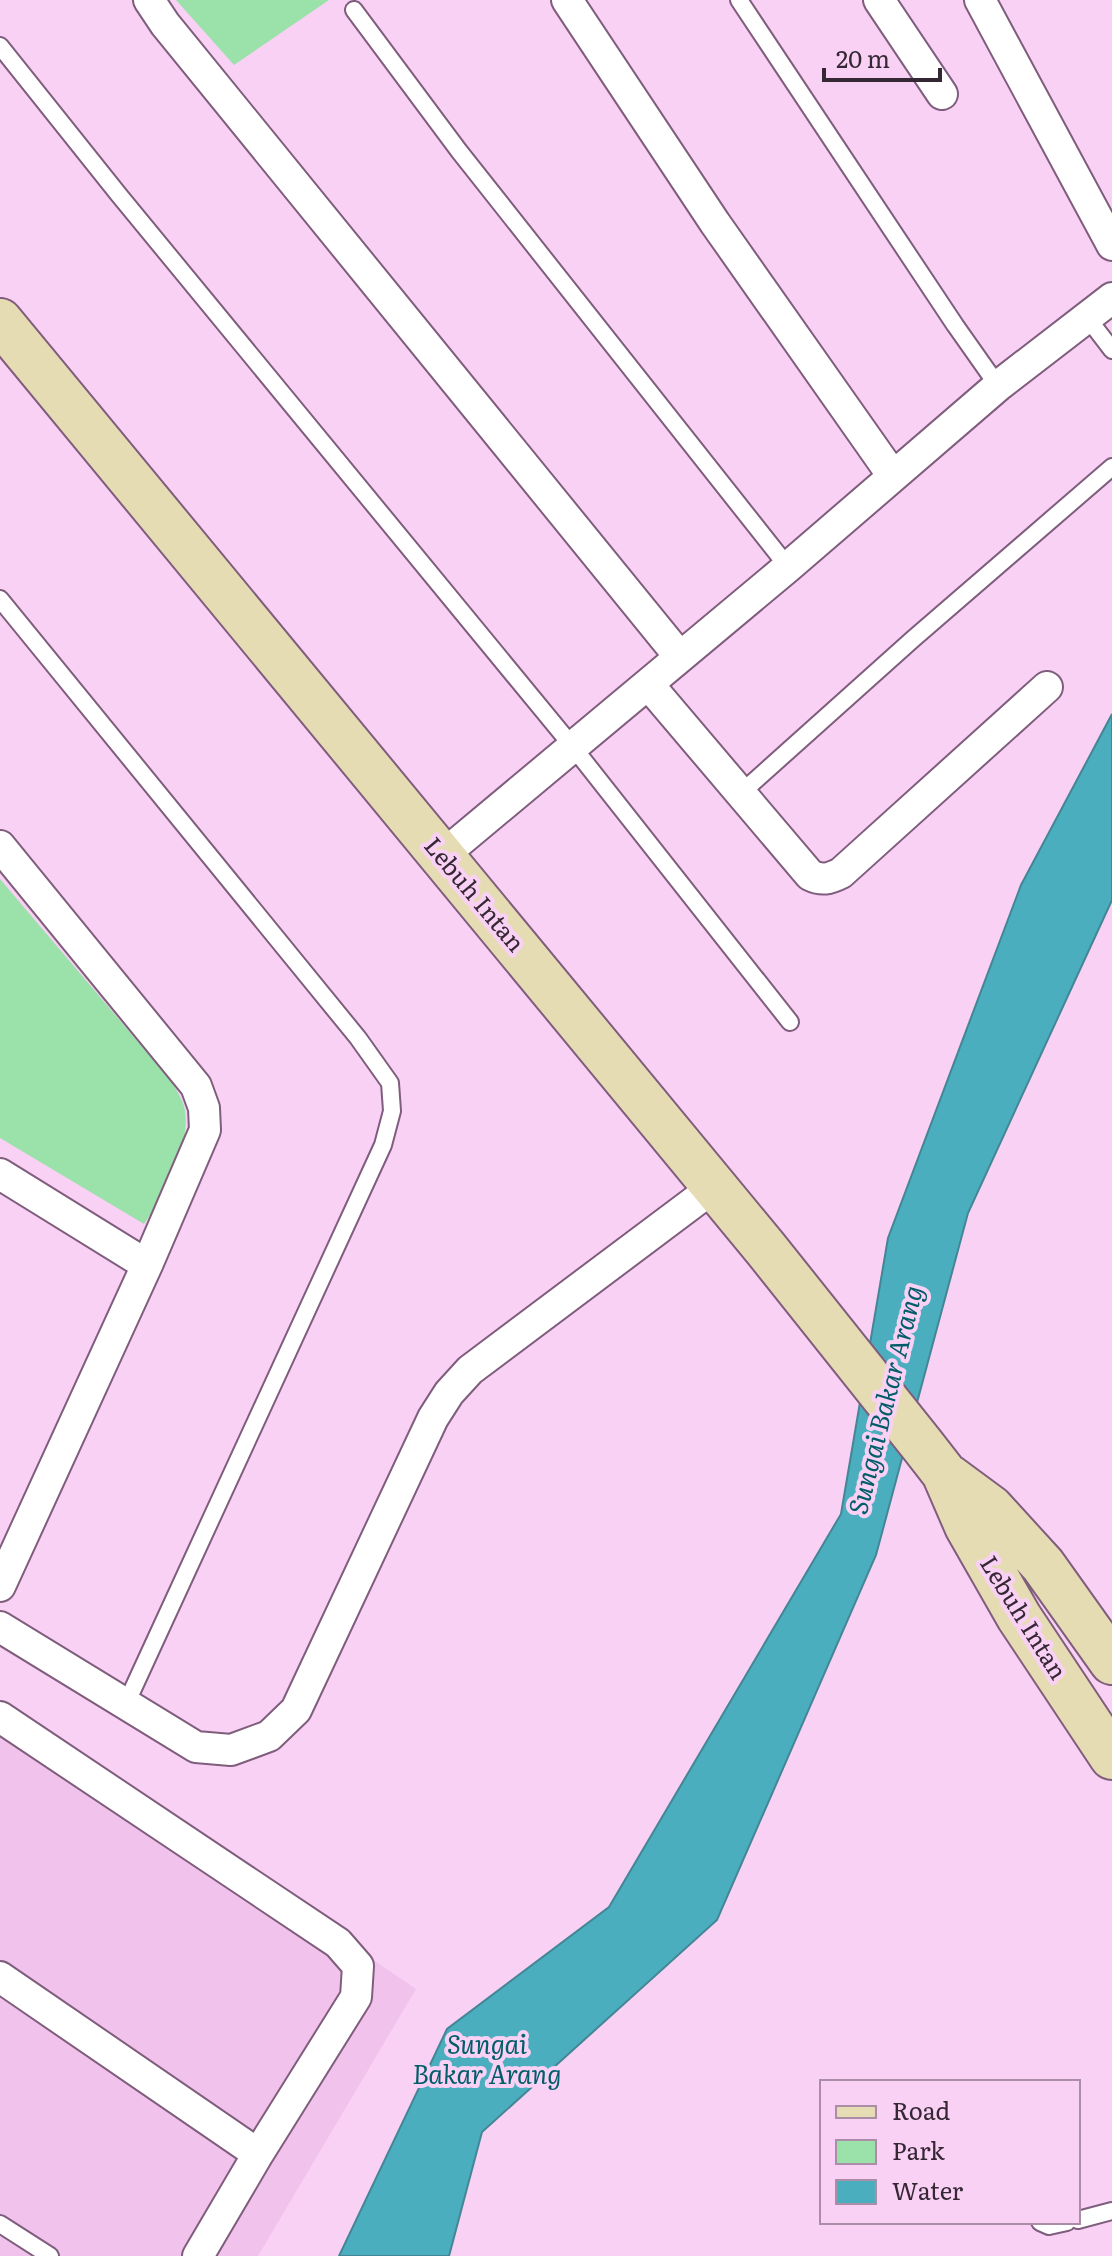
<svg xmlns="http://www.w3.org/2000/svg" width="1112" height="2256" font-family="Literata,serif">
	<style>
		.built { fill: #f1c3ec }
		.green { fill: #9be1aa }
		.water { fill: #4aaebe; stroke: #448695; stroke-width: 2 }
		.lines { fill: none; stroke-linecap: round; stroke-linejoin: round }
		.lane-casing { stroke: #7f5d7c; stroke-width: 20 }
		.street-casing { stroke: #7f5d7c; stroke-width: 34 }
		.secondary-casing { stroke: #7f5d7c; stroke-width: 48 }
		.lane { stroke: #fff; stroke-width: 16 }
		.street { stroke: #fff; stroke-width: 30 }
		.secondary { stroke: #e6dcb4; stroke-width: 44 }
		.labels { text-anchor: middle; stroke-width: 8; stroke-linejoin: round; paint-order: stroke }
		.street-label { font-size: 24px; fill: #362735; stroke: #f9d1f4 }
		.water-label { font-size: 26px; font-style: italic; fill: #025d69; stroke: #f9d1f4 }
	</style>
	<rect width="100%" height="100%" fill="#f9d1f4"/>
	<path class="built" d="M0 1705 416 1989 258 2256H0Z"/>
	<path class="green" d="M176 0H329L234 65Z
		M0 879 173 1083C176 1090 182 1099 184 1106 193 1143 165 1194 144 1224L0 1138Z"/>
	<path class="water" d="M1112 714V900L968 1213 876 1555 717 1920 482 2132 449 2256H339L447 2029 609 1907 841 1514 888 1238 1021 885Z"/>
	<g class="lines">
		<defs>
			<path id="lane" d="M739 0 955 325 998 386
				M354 10 459 151 788 567
				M0 46 119 195 573 747 790 1022
				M1086 316 1112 350
				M0 599 358 1038 390 1083 392 1111 383 1145 126 1704
				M740 794 913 639 1112 467
				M1078 2220 1112 2211
				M1040 2222 1049 2226 1067 2222
				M0 2224 50 2256"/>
			<path id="street" d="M149 0 165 24 680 657
				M567 0 715 223 893 476
				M879 0 942 94
				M980 0 1112 245
				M648 684 810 875C822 881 829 879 841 873L1047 687
				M0 846 196 1086 204 1108 205 1130 147 1265 0 1586
				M442 856 788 567 998 386 1112 298
				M0 1174 147 1265
				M0 1627 196 1747 231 1750 269 1736 296 1710 433 1418 449 1393 470 1370 714 1187
				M0 1717 338 1943 358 1966 356 1997 258 2154 198 2256
				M0 1977 258 2154"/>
			<path id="secondary" d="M0 321 766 1249 923 1446 944 1473 967 1526 1019 1617 1112 1757
				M949 1477 991 1508 1043 1565 1112 1662"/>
		</defs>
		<use href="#lane" class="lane-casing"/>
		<use href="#street" class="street-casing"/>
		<use href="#secondary" class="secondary-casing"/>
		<use href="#lane" class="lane"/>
		<use href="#street" class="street"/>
		<use href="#secondary" class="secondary"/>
	</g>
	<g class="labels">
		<g class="street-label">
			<text transform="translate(474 895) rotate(50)" y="8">Lebuh Intan</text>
			<text transform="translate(1023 1618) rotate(58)" y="8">Lebuh Intan</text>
		</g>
		<g class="water-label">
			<text transform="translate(886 1400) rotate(-76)" y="9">Sungai Bakar Arang</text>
			<text x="487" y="2054">Sungai<tspan x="487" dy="30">Bakar Arang</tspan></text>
		</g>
	</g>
	<rect x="820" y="2080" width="260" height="144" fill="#f9d1f4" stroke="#ab8da8" stroke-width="2"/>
	<rect x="836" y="2106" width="40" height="12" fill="#e6dcb4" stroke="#ab8da8" stroke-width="2"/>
	<text x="892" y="2120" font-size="24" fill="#362735">Road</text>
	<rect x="836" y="2140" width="40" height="24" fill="#9be1aa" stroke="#ab8da8" stroke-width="2"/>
	<text x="892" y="2160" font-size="24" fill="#362735">Park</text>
	<rect x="836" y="2180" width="40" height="24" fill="#4aaebe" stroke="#ab8da8" stroke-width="2"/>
	<text x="892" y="2200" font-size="24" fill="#362735">Water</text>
	<path d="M824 68v12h116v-12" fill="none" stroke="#362735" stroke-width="4"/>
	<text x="836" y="68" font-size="24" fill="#362735" stroke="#f9d1f4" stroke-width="6" paint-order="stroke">20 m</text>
</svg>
